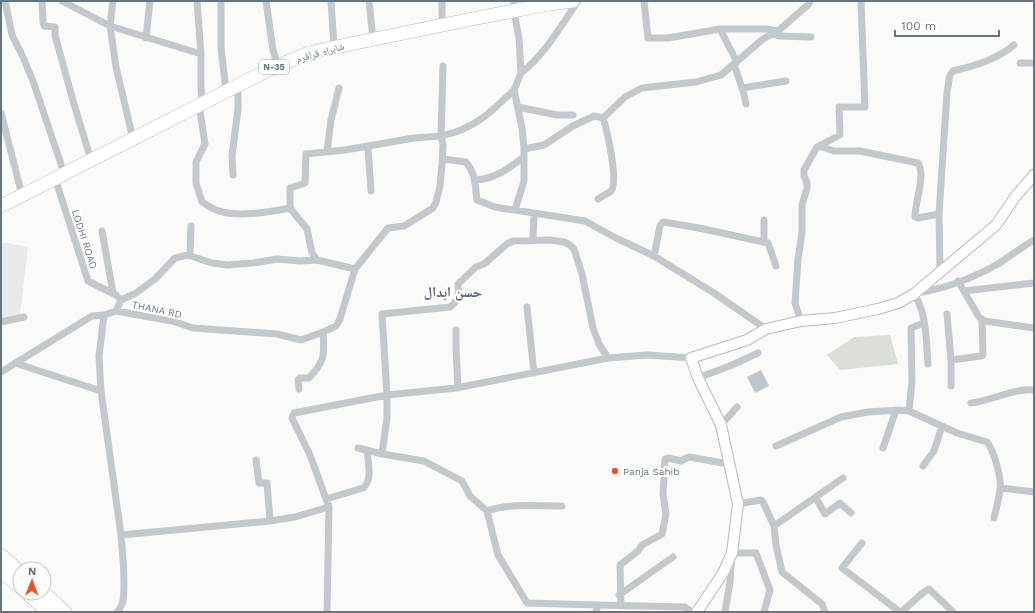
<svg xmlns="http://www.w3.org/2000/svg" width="1035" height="613" font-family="'Work Sans','Noto Naskh Arabic',sans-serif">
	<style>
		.built { fill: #e8e9e9 }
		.green { fill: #dadfd7 }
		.water { fill: #bbc7cb }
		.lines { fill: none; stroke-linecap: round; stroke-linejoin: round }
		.secondary-casing { stroke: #b3babf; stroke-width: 12 }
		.highway-casing { stroke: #b4b9bd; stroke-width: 14 }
		.street { stroke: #c3c8cc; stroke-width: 7 }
		.secondary { stroke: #fff; stroke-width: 10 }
		.highway { stroke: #fff; stroke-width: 13 }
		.poi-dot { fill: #e4572e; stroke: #fff; stroke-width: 1.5 }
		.labels { text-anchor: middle; stroke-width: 4; stroke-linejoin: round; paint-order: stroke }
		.shield { fill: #fff; stroke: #939fa8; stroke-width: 1 }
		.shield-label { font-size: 9px; font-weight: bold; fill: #657683 }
		.street-label { font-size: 10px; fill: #657683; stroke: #fff }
		.poi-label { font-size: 10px; fill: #657683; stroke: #fff; text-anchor: start }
		.district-label { font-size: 14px; font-weight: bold; fill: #57646e; stroke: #fff }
	</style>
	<rect width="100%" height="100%" fill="#fafaf8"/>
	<path class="built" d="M1 242 28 247 20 315 1 320Z"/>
	<path class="green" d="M890 335 898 364 840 370 827 355 854 337Z"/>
	<path class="water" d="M761 370 769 386 755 393 747 377Z"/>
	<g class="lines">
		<defs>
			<path id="secondary" d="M697 612 723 573 732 553 738 504 721 425 698 378 691 358 747 340 766 329 801 321 835 318 878 309 898 303 914 294 996 225 1015 197 1034 175"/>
			<path id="highway" d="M1 206 268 70 309 53 331 48 477 18 549 4 573 1
				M1 555 20 572
				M1 571 20 587
				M27 593 48 612
				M44 593 65 612"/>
		</defs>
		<use href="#secondary" class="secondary-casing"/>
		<use href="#highway" class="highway-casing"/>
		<path class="street" d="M5 1 12 35 22 55 33 81 64 173
			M42 1 43 22 44 26 55 27V35L73 101 91 160
			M62 1 110 26 201 54
			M113 1 110 26 116 67 133 139
			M197 1 201 54V87L202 103
			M221 1V48L226 91
			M266 1 273 50 278 66
			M331 1 334 47
			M369 1 373 39
			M514 1V11L519 39 521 73 514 90 522 128 524 149
			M644 1 648 38H668L720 29
			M442 26V1
			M773 34 779 36 811 37
			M146 38 150 1
			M737 62 720 29H766L778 31
			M1020 63H1034
			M734 64 743 91 746 104
			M521 73C545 54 561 26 578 1
			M742 88 786 81
			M199 105 205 144 196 162V183L202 202C207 205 211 208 216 210 236 218 269 212 290 208L307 229 312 253 317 260
			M518 107 557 115H573
			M1 113 22 195
			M603 118 625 97 642 88 696 82 721 75 763 39 778 31 809 4 810 1
			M819 146 834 151H860L918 163C926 175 915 202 915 217L918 218 939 214
			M368 147 371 191
			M327 152 331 120 339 88
			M443 159 466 162C476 175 475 184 477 200L495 207 585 221 616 238 654 256 714 293 766 329
			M233 175 232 156 238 109V85
			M55 178 88 281 116 295 121 300 116 311
			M476 180C495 179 509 168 524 157
			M598 199C602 196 608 194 611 191 619 182 607 130 603 118
			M290 208V188L305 183 306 154 345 150 414 138 441 136 443 66
			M515 210 524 181V149L544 145 573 126 594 116 603 118
			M764 220V242
			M102 231 113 293
			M533 240 534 214
			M190 256 191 226
			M654 256 660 226 663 222 699 228 768 243 776 266
			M940 272 939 214 947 92 950 75 953 71C974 66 996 60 1014 45
			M958 281 979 317 984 321 1034 328
			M964 291 1034 283
			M916 293C944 289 973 278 998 264 1010 256 1022 247 1034 240
			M914 294C927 313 926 341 928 364
			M121 300 136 293 155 279 175 258 188 255 212 263 227 265 253 263 277 259 300 261 317 260 355 269
			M527 307 534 373
			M947 314 951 360V386
			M104 315 99 356 101 391 121 535C122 549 127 592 122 604 121 607 119 610 117 612
			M801 321 795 303 798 259 802 233V205L807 188V183L804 176V170L817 147 840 135 839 107H865L861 1
			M1 322 24 317
			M456 330V349L458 388
			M951 360 981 356 983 355 982 319
			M15 363 101 391
			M1 372 92 316 104 315 116 311 172 321 193 328 277 334 301 340 323 332
			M698 378 732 365 758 353
			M299 389 298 380 300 378H309C326 360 324 355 323 332L336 326 340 319 355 269 388 228 404 226 433 208 436 202 440 186 442 164 443 145 441 136C449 134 458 132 465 128 485 119 499 104 514 90
			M971 403C992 401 1013 388 1034 390
			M909 411 912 381 911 328 924 323
			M721 425 737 407
			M776 446 841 417 868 412 899 410 909 411 957 433 987 442C994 451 1002 479 1000 490 999 499 996 509 994 518
			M358 448 382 454 424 461 462 481 470 496 487 511 498 555 527 603 598 605
			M883 448 896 410
			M382 454 387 418V395L382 314 450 307C459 301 459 293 458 284L476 267 484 264 507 244 513 241 550 240 564 242 570 245 574 249 582 274 593 328 599 344 608 358
			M256 460 259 483H267L270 521
			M923 466 934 451 942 426
			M1001 488 1034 492
			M816 498 825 514 840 503 851 513
			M326 499 363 488C373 480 368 462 367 451
			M738 504 761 500 763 502 774 526 776 545 782 572 822 604 825 612
			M487 511C509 503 539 506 562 506
			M774 526 843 478
			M121 535 270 521 295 517 329 507
			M862 543 842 568 900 612
			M619 595 673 557
			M621 606 620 565 638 551 642 545 662 534 666 514 663 494 665 459 668 458 681 461 689 457 729 464
			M327 612 329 507 310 455 292 418 294 413 387 395 456 388 608 358 647 355 691 358
			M596 612 598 605 685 607 692 612
			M725 612 730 582 732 553H756L770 590 764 612
			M901 612C907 608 924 590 929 589L953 612"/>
		<use href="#secondary" class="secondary"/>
		<use href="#highway" class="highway"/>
	</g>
	<circle class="poi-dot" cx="615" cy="471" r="4"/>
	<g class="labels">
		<rect class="shield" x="259" y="60" width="30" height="14" rx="3"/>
		<g class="shield-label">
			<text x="274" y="70">N-35</text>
		</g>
		<g class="street-label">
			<text transform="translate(320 52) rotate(-16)" y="4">شاہراہ قراقرم</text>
			<text transform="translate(85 239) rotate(72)" y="4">LODHI ROAD</text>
			<text transform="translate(157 309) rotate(12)" y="4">THANA RD</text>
		</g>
		<g class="poi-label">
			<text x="623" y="475">Panja Sahib</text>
		</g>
		<g class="district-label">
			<text x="453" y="297">حسن ابدال</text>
		</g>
	</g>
	<rect width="1035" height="613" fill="none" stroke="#657683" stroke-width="4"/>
	<g transform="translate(32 581) rotate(1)"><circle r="19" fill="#ffffff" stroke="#c1c8cd"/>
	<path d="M0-3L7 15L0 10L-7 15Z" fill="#e4572e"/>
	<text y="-6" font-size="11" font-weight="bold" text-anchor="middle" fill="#657683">N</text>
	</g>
	<path d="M895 30v6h104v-6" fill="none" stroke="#657683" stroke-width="2"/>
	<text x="901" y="30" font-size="12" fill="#657683" stroke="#ffffff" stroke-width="3" paint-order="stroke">100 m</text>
</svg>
